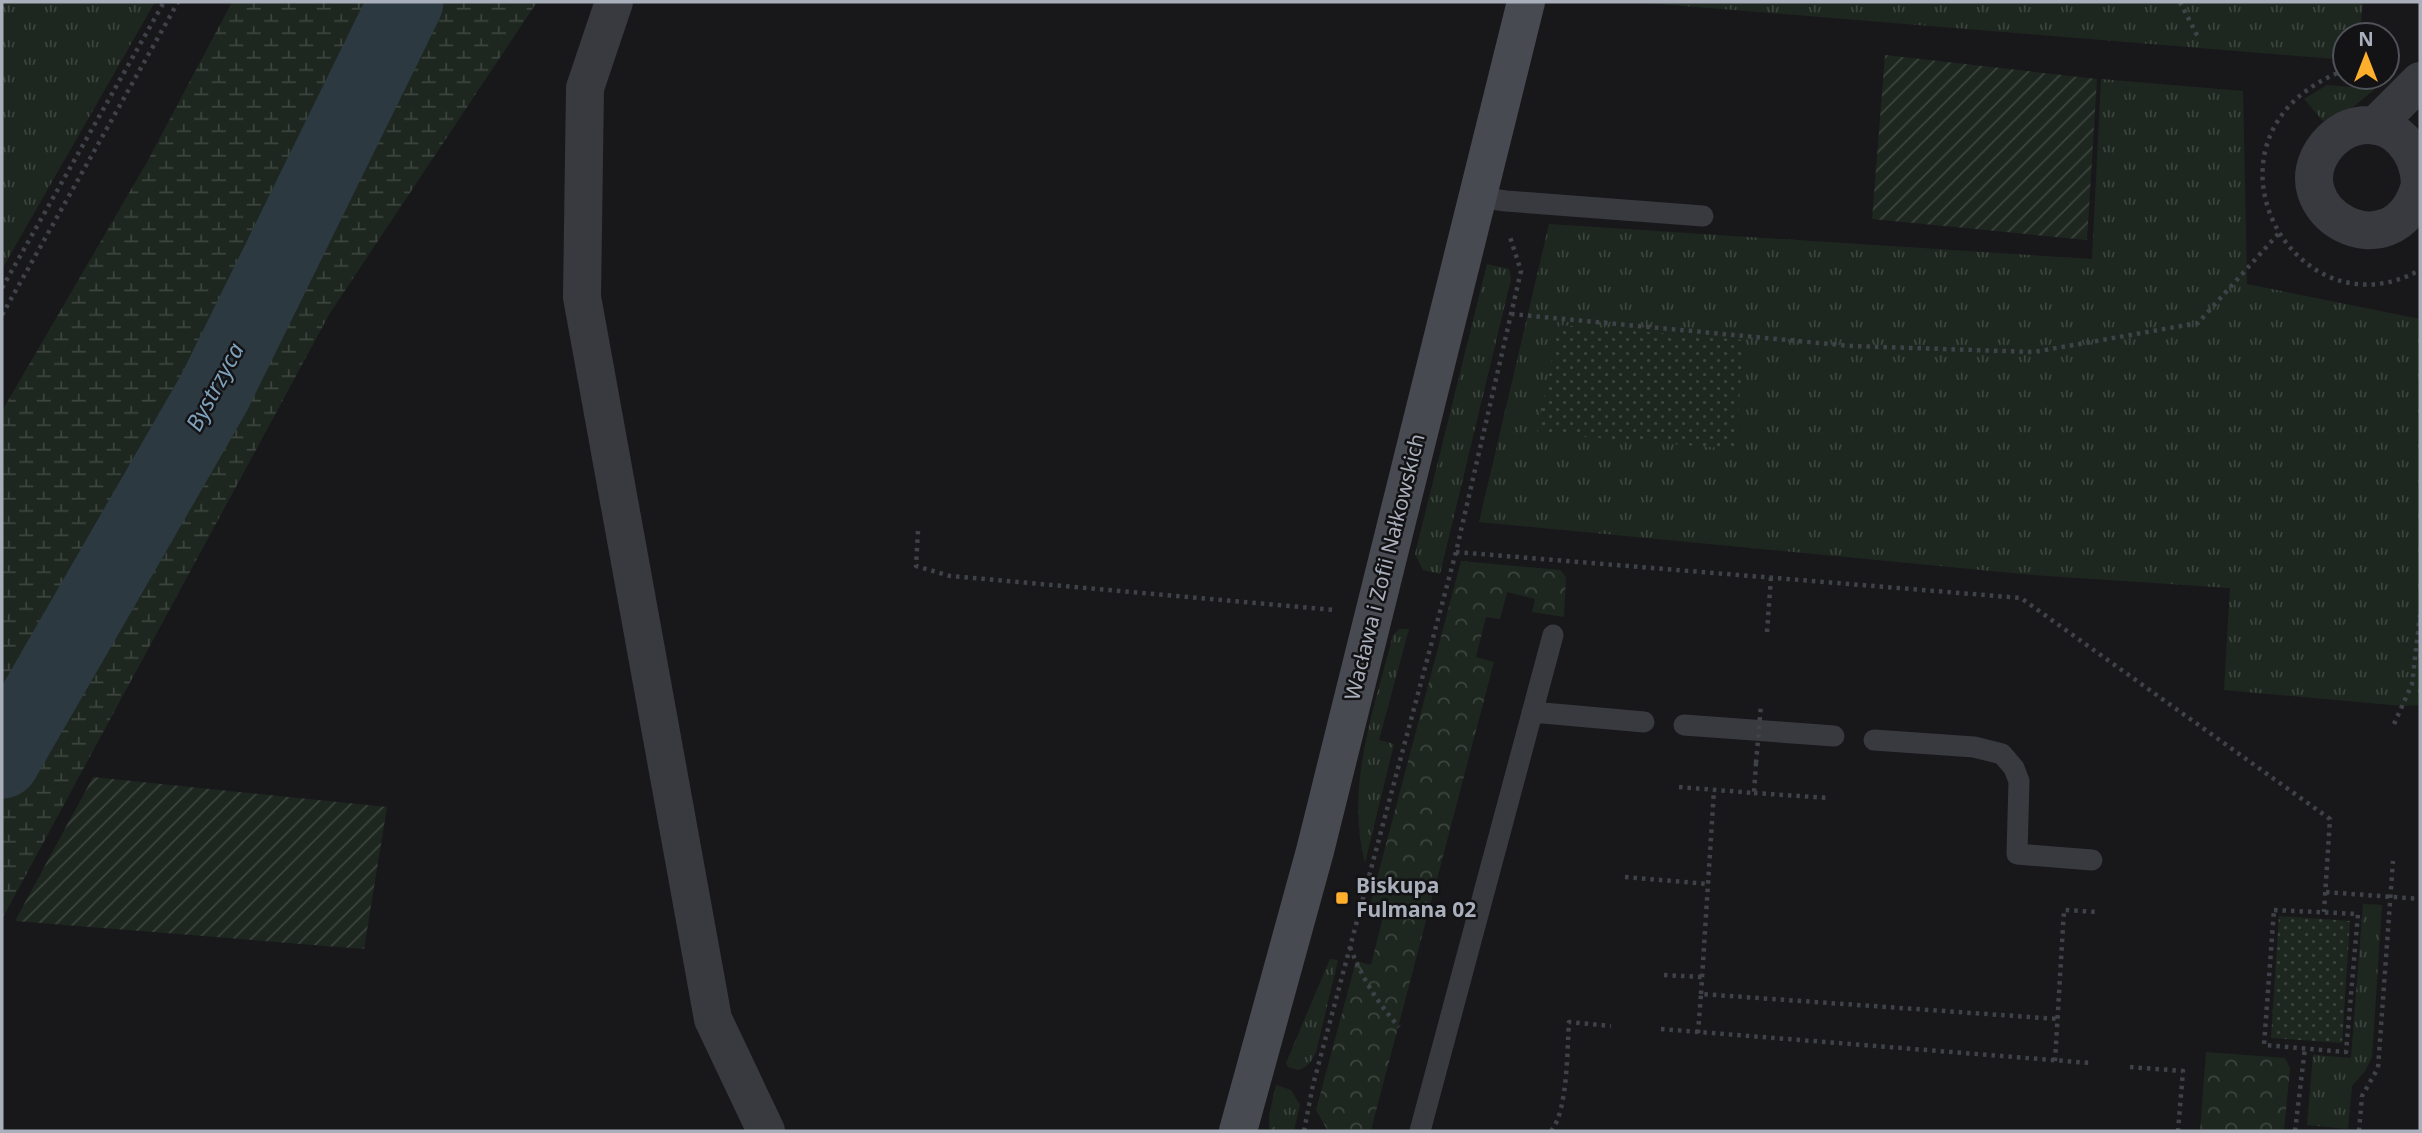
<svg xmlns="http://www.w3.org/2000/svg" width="2422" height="1133" font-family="'Noto Sans',sans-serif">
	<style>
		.grass { fill: url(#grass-tufts) }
		.forest { fill: url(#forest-crowns) }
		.wetland { fill: url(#wetland-marsh) }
		.park { fill: url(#park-dots) }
		.garden { fill: url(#garden-furrows) }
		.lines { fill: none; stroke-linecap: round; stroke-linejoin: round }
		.river { stroke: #2d3941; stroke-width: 75 }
		.path { stroke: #3f4248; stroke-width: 4.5; stroke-dasharray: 3.5 5; stroke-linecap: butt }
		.lane { stroke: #393a40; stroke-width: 21 }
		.street { stroke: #393a40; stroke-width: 38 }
		.secondary { stroke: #474a51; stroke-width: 38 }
		.path-bridge { stroke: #3f4248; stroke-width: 4.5; stroke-dasharray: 3.5 5; stroke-linecap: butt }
		.poi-dot { fill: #ffaf2c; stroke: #131316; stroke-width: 2.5 }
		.labels { text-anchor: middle; stroke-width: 5; stroke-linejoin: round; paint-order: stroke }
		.street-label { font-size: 21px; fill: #a9b0bc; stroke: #131316 }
		.poi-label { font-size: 21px; font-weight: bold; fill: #a9b0bc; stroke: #131316; text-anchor: start }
		.water-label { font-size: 23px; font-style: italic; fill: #7ea0ba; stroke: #131316 }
	</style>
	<defs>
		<pattern id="grass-tufts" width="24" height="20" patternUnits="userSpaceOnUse" patternTransform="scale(1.75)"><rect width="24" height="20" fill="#1e271f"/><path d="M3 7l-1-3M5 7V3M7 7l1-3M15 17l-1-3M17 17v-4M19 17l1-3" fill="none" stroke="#3c443e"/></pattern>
		<pattern id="forest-crowns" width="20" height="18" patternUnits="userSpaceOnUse" patternTransform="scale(1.75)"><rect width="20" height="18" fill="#1e271f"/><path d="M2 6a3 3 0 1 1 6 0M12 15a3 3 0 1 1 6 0" fill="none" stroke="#3c443e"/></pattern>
		<pattern id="wetland-marsh" width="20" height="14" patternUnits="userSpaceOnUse" patternTransform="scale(1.75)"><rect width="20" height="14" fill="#1e271f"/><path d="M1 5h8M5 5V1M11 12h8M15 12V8" fill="none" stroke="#3c443e"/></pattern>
		<pattern id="park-dots" width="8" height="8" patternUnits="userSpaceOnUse" patternTransform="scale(1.75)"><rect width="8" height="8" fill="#1e271f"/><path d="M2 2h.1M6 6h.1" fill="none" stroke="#3c443e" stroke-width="1.8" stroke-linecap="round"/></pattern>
		<pattern id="garden-furrows" width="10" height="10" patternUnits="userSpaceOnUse" patternTransform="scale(1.75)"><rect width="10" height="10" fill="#1e271f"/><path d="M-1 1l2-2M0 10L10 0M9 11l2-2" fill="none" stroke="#3c443e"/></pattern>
	</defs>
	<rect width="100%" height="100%" fill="#18181b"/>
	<path class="grass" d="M2 2H155L2 269Z
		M1636 2H2363L2361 22 2356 35H2345V52L2335 59Z
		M2101 79 2243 91 2247 284 2420 319V705L2403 706 2224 690 2230 588 2033 575 1479 522 1549 224 2092 259Z
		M2327 85 2375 89 2353 107 2323 121 2304 99Z
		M1487 264 1509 269 1511 279 1440 574 1423 570 1415 554Z
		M1399 629H1409L1379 740 1394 744 1365 863C1345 786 1374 710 1393 635Z
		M2363 904 2382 905 2372 1057 2365 1071 2352 1086 2348 1129 2307 1125 2313 1055 2351 1058Z
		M1330 959 1338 960 1316 1052C1312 1061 1308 1067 1298 1070L1288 1067 1286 1063Z
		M1276 1085 1291 1090 1300 1105 1294 1131H1270L1269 1116Z"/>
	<path class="forest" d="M1461 561 1560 570 1566 577 1564 617 1532 612 1535 599 1507 592 1500 619 1486 617 1476 657 1494 662 1371 1130 1328 1131 1316 1110 1356 961 1371 965 1385 909 1370 905Z
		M2206 1052 2285 1058 2290 1068 2284 1131H2200Z"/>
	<path class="wetland" d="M232 2H537L330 313 2 919V411L147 162Z"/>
	<path class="park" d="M1559 325 1744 340 1735 449 1537 433Z
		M2279 916 2350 921 2342 1043 2271 1038Z"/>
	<path class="garden" d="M1885 55 2097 79 2087 240 1872 219Z
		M93 777 387 807 364 949 15 921Z"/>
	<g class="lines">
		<path class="river" d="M2 761 214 393 406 2"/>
		<path class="path" d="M2180 2 2199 39
			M2345 70C2181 132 2291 341 2420 270
			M2 288 164 2
			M1511 314 1851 346 2034 352 2198 323 2279 233
			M2 315 178 2
			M918 531 916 566 950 576 1334 610
			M1456 552 2021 598 2330 819 2324 912
			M1767 632 1771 577
			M2394 724 2412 684 2420 615
			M1679 787 1754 793 1756 763
			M1754 793 1829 798
			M1625 877 1708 884
			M2326 892 2420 899
			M2274 910 2358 914 2346 1052 2264 1045Z
			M1350 947C1362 978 1377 1002 1399 1027
			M1664 975 1702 977
			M1701 994 1714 790
			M1661 1029 2090 1063
			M1698 1033 1701 994 2058 1019
			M2055 1061 2064 910 2097 912
			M2130 1067 2183 1071 2178 1131
			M1304 1131 1313 1085 1456 552 1521 271 1510 237
			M1551 1131C1568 1111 1567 1049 1569 1022L1611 1026
			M2295 1131 2305 1048
			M2359 1131 2362 1096 2378 1068 2393 861"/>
		<path class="lane" d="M1477 197 1506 201 1703 216
			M1532 712 1644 722
			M1684 725 1834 736
			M1874 740 1974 747 2002 754 2014 768 2019 781 2017 854 2092 860
			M1420 1131 1553 635"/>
		<path class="street" d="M614 2 585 88 582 297 713 1019 766 1131
			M2375 126 2420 81
			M2420 184C2419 151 2395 119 2358 126 2346 128 2335 136 2327 145 2275 209 2394 278 2420 185"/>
		<path class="secondary" d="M1238 1131 1315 851 1526 2"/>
		<path class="path-bridge" d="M1756 763 1761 705"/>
	</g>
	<rect class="poi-dot" x="1335" y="891" width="14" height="14" rx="3.5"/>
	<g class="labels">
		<g class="street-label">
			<text transform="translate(1385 567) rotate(-76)" y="7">Wacława i Zofii Nałkowskich</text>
		</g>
		<g class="poi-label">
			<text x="1356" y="893">Biskupa<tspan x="1356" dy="24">Fulmana 02</tspan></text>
		</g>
		<g class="water-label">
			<text transform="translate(215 387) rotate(-62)" y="8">Bystrzyca</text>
		</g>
	</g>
	<rect width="2422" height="1133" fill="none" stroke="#a9b0bc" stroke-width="7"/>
	<g transform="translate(2366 56)"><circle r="33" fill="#131316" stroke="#4f5258" stroke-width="2"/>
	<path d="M0-5L12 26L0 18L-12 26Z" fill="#ffaf2c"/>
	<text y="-10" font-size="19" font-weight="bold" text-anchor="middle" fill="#a9b0bc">N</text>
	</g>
</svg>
